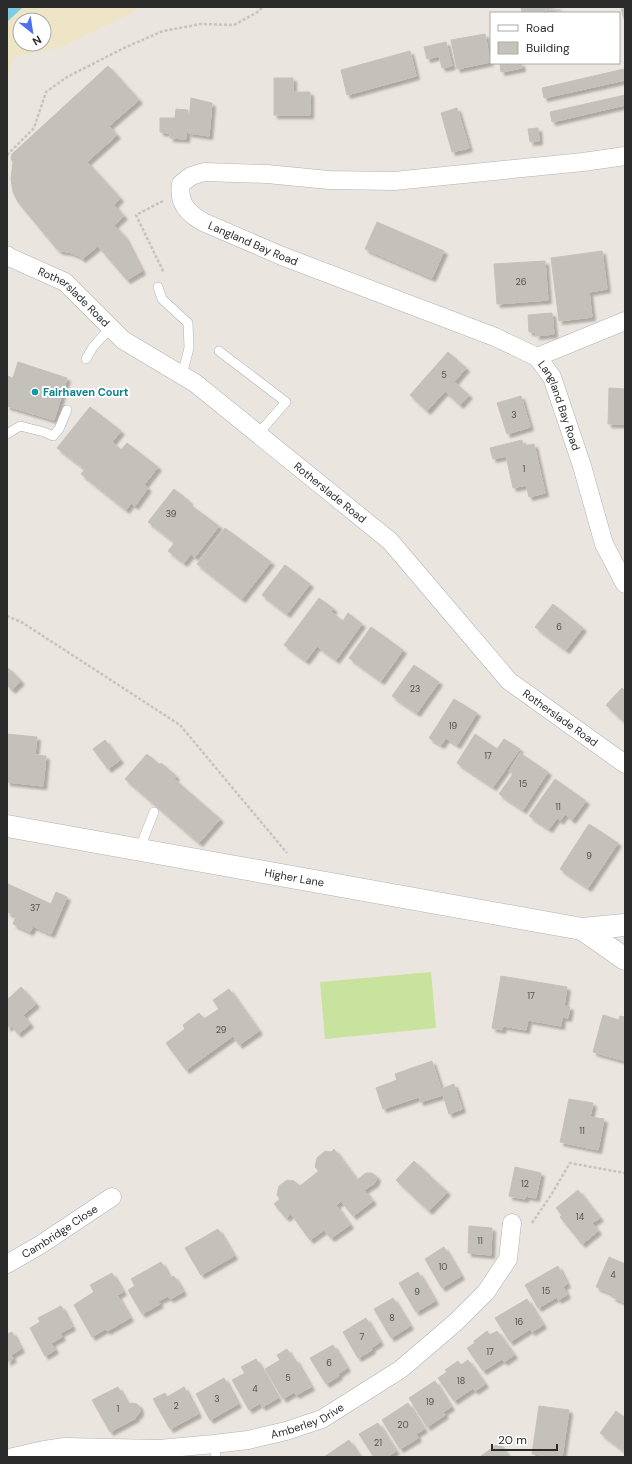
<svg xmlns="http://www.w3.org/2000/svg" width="632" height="1464" font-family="'DM Sans',sans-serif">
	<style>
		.sand { fill: #ede5c5; fill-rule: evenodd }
		.pitch { fill: #c8e39d }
		.water { fill: #7ccce3 }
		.building { fill: #c4c0ba; stroke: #c7c1b8; filter: url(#shadow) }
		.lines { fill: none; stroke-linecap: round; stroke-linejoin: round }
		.lane-casing { stroke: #afb1ba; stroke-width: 10 }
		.street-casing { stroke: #afb1ba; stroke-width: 19 }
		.secondary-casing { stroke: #afb1ba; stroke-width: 23 }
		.path { stroke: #c4c4c4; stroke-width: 2.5; stroke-dasharray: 3 2; stroke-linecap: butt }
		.lane { stroke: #fff; stroke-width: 9 }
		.street { stroke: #fff; stroke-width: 18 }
		.secondary { stroke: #fff; stroke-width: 22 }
		.culture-dot { fill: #0f9aa8; stroke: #fff; stroke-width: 1.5 }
		.labels { text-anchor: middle; stroke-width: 4; stroke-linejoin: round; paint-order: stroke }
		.number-label { font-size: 9px; fill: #51504f }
		.street-label { font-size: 11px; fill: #2b2b2b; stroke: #fff }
		.culture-label { font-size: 11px; font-weight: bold; fill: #0d838f; stroke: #fff; text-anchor: start }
	</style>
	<defs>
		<filter id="shadow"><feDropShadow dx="3.5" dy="3.5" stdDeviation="1" flood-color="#0004"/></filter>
	</defs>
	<rect width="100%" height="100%" fill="#ebe5df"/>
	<path class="sand" d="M7 7H138L133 12 61 47 15 57 7 78ZM20 20H44V44H20Z"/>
	<path class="pitch" d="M431 972 436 1028 325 1039 320 982Z"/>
	<path class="water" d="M7 7H23L7 22Z"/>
	<path class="building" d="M521 7H558L532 13H522Z
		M625 8V19H624L621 9Z
		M485 34 490 62 457 69 451 40Z
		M446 42 452 66 442 68 439 56 427 59 424 47Z
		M410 51 416 76 347 95 341 70Z
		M500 63H521L522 68 501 72Z
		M108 66 139 100 109 126 117 135 87 162 120 198 114 205 124 216 114 225 124 236 142 271 127 280 98 246 82 259 79 256 69 252 60 251 56 248 18 202 13 192 11 179 13 162 11 159 12 154Z
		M624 69 625 80 544 98 542 88Z
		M274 78H293V92H310V115H274Z
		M625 95V105L552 122 550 112Z
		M191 98 212 103 209 136 188 133Z
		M457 108 469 148 452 152 441 113Z
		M176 109 188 110 186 139 170 138V133L160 132V118H175Z
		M538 128 539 141 530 142 528 129Z
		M377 222 444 251 432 278 365 249Z
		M602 251 607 289 589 292 592 317 559 321 551 258Z
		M545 261 548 300 497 304 494 264Z
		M552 313 554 334 536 336V332H529L528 315Z
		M448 352 466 368 454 382 469 395 460 405 445 391 427 411 410 395Z
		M18 362 67 378 54 420 7 406V376L13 378Z
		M609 388 625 389V424H608Z
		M521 396 530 427 507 434 497 403Z
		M90 407 121 431 112 442 121 450 127 443 158 467 144 485 148 488 135 506 131 503 126 510 81 474 85 469 57 448Z
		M522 440 523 446 534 444 545 493 529 497 526 485 513 488 506 456 493 459 490 448Z
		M174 489 189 501 188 503 193 507 169 538 148 522Z
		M193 507 219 526 195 557 191 554 184 563 168 551 175 542 169 538Z
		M225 528 248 545 220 582 197 564Z
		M248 545 271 562 242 599 220 582Z
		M285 565 310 584 287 614 262 595Z
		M319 598 334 609 331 612 343 621 348 613 362 624 336 660 317 646 306 661 284 645Z
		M553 604 583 628 566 650 535 627Z
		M371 627 403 650 381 681 349 658Z
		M414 665 439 682 417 713 392 696Z
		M7 667 21 681 12 690 7 685Z
		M622 688 625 691V723L606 705Z
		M454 699 477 713 457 745 446 738 441 745 429 738Z
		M7 734 37 737 35 755 46 756 43 786 7 782Z
		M475 734 497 749 504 739 520 749 493 787 457 763Z
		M105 740 120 760 108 769 93 749Z
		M520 753 548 772 523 810 499 794 513 774 509 771Z
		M147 754 160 765 161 763 176 776 174 779 220 819 199 843 125 779Z
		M555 779 586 801 572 820 565 814 560 821 557 818 549 829 529 816Z
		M589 824 618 843 588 888 560 869Z
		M8 884 51 904 56 892 67 897 51 934 33 926 30 932 13 924 16 916 7 912V887Z
		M501 976 567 987 564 1006 570 1007 568 1018 562 1017 561 1026 528 1020 526 1030 503 1026 502 1030 492 1028Z
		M21 987 36 1004 23 1015 30 1024 18 1034 11 1025 7 1028V1000Z
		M229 989 259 1031 239 1045 233 1036 186 1070 166 1043 185 1029 183 1025 199 1013 204 1019 219 1009 213 1000Z
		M603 1015 619 1020 620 1016 625 1017V1061L593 1052Z
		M432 1061 441 1089 454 1084 462 1109 449 1114 443 1095 420 1102 419 1097 383 1109 376 1088 397 1080 395 1074Z
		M569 1099 593 1103 590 1117 604 1119 598 1150 560 1142Z
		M334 1149 357 1180 366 1173H372L377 1177 375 1183 364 1190 373 1201 353 1216 341 1201 336 1205 350 1225 331 1238 324 1230 310 1240 291 1214 286 1218 274 1204 280 1199 277 1195 279 1186 287 1180 294 1181 300 1186 319 1171 315 1167 317 1158 325 1151 331 1152Z
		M414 1161 447 1192 429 1211 396 1180Z
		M515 1167 541 1173 536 1198 525 1196V1199L509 1196Z
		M578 1190 600 1218 592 1223 598 1231 582 1244 560 1217 562 1215 556 1208Z
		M469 1226 492 1228 491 1255 468 1253Z
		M218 1229 234 1256 201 1275 185 1248Z
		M444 1247 461 1276 442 1288 425 1259Z
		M609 1257 625 1264V1303L612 1297 613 1294 596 1287Z
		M161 1262 170 1278 174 1276 183 1292 170 1299 168 1296 158 1301 160 1304 142 1314 128 1290 135 1286 131 1279Z
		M558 1266 567 1284 563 1287 567 1295 558 1300 557 1297 538 1308 525 1285Z
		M418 1272 435 1301 416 1312 399 1283Z
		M112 1273 123 1292 117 1295 130 1318 107 1331 105 1329 92 1337 74 1305 94 1292 90 1285Z
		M393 1298 410 1326 391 1338 374 1309Z
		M527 1299 543 1325 532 1332 530 1329 510 1342 495 1318Z
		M61 1306 72 1327 60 1333 62 1337 51 1343 55 1350 45 1356 30 1328 40 1322 38 1318Z
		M366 1318 380 1342 371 1348 372 1350 358 1358 343 1332Z
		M487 1331 490 1335 497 1331 514 1355 504 1362 502 1359 483 1371 467 1348 475 1343 474 1341Z
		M12 1332 21 1349 11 1355 13 1359 7 1362V1334Z
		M333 1345 347 1368 338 1374 339 1376 326 1384 310 1358Z
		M287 1349 293 1360 295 1359 311 1387 296 1395 294 1392 283 1399 265 1369 280 1360 277 1355Z
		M256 1359 278 1398 262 1407 260 1403 249 1410 232 1380 245 1373 241 1367Z
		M468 1360 485 1384 475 1391 473 1388 454 1401 438 1378 447 1372 445 1370 458 1361 461 1365Z
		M224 1378 238 1404 210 1420 196 1394Z
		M435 1381 451 1407 443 1412 445 1415 427 1427 409 1398Z
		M118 1387 128 1405 132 1403 137 1404 139 1406 140 1411 139 1414 135 1417 136 1418 110 1432 92 1400Z
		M184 1387 198 1414 170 1429 153 1399 165 1393 167 1397Z
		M408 1403 424 1429 416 1434 418 1438 400 1449 382 1420Z
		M539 1406 569 1410 562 1457 532 1454Z
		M616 1411 625 1418V1452L600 1433Z
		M378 1423 396 1451 387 1457H374L359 1434Z
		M349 1440 360 1457H324Z
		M499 1443 509 1457H481V1456Z"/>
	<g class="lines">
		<defs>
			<path id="lane" d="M158 287 162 299 188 323 189 348 182 375
				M219 351 286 402 258 434
				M86 359 93 347 111 327
				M7 434 20 426 44 432 53 436 59 429 67 410
				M139 850 154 812
				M214 1444 216 1457"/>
			<g id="street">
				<path id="s1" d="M625 156 583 162 394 181 329 180 267 174 204 172 191 176 181 184C178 204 188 213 203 222L282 256 495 337 537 357 552 377 582 466 604 544 625 584"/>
				<path id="s2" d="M7 255 9 257 65 282 123 340 195 383 390 541 509 681 625 764"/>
				<path d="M537 357 625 321"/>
				<path id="s3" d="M7 1264 40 1245 112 1197"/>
				<path id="s4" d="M13 1457 44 1450 65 1447 159 1449 214 1444 248 1440 286 1431 322 1419 401 1369 456 1322 486 1292 508 1259 512 1223"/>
			</g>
			<g id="secondary">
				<path id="s5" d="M7 826 582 929 625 925"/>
				<path d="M582 929 625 959"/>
			</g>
		</defs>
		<use href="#lane" class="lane-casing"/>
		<use href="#street" class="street-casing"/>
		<use href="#secondary" class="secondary-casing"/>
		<path class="path" d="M7 155 34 128 46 92 67 77 124 48 163 31 201 24 234 25 256 13 263 7
			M163 201 136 215 164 273
			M7 616 23 623 180 725 287 853
			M532 1223 551 1195 570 1163 625 1173"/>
		<use href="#lane" class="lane"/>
		<use href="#street" class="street"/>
		<use href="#secondary" class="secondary"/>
	</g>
	<circle class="culture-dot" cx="35" cy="392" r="4"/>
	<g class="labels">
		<g class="number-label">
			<text x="521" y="285">26</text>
			<text x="444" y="378">5</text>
			<text x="514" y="418">3</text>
			<text x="524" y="472">1</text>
			<text x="171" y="517">39</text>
			<text x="559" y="630">6</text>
			<text x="415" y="692">23</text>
			<text x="453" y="729">19</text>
			<text x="488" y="759">17</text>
			<text x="523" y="787">15</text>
			<text x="558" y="810">11</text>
			<text x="589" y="859">9</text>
			<text x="35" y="911">37</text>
			<text x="531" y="999">17</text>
			<text x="221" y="1033">29</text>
			<text x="582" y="1134">11</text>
			<text x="525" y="1187">12</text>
			<text x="580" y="1220">14</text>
			<text x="480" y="1244">11</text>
			<text x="443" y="1270">10</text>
			<text x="613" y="1278">4</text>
			<text x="546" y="1294">15</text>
			<text x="417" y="1295">9</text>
			<text x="392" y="1321">8</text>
			<text x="519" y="1325">16</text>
			<text x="362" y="1340">7</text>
			<text x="490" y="1355">17</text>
			<text x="329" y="1366">6</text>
			<text x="288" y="1381">5</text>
			<text x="461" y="1384">18</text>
			<text x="255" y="1392">4</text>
			<text x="217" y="1402">3</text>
			<text x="430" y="1405">19</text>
			<text x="176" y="1409">2</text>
			<text x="118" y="1412">1</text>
			<text x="403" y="1428">20</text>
			<text x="378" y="1446">21</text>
		</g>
		<g class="street-label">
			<text dy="4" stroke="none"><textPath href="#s1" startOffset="551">Langland Bay Road</textPath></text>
			<text dy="4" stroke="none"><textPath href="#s2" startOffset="80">Rotherslade Road</textPath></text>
			<text dy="4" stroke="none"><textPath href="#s1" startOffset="911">Langland Bay Road</textPath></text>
			<text dy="4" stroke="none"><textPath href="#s2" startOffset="404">Rotherslade Road</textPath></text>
			<text dy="4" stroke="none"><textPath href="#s2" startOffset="728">Rotherslade Road</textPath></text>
			<text dy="4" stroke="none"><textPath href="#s5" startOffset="292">Higher Lane</textPath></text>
			<text dy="4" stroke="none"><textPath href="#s3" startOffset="62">Cambridge Close</textPath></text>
			<text dy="4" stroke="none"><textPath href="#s4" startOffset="299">Amberley Drive</textPath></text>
		</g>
		<g class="culture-label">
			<text x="43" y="396">Fairhaven Court</text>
		</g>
	</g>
	<rect width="632" height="1464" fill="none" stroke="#2b2b2b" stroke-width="16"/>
	<rect x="490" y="12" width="130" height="52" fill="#ffffff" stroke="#aaaaaa"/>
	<rect x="498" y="25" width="20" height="6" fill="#ffffff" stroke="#aaaaaa"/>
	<text x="526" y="32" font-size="12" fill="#2b2b2b">Road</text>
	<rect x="498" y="42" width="20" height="12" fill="#c4c0ba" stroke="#aaaaaa"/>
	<text x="526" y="52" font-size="12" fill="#2b2b2b">Building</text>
	<g transform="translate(32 32) rotate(150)"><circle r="19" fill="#ffffff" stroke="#aaaaaa"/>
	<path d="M0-3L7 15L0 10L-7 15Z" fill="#4e71e9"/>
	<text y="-6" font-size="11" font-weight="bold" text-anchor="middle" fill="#2b2b2b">N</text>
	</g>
	<path d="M492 1444v6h65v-6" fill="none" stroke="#2b2b2b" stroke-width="2"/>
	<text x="498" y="1444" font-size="12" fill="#2b2b2b" stroke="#ffffff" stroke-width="3" paint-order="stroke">20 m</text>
</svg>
